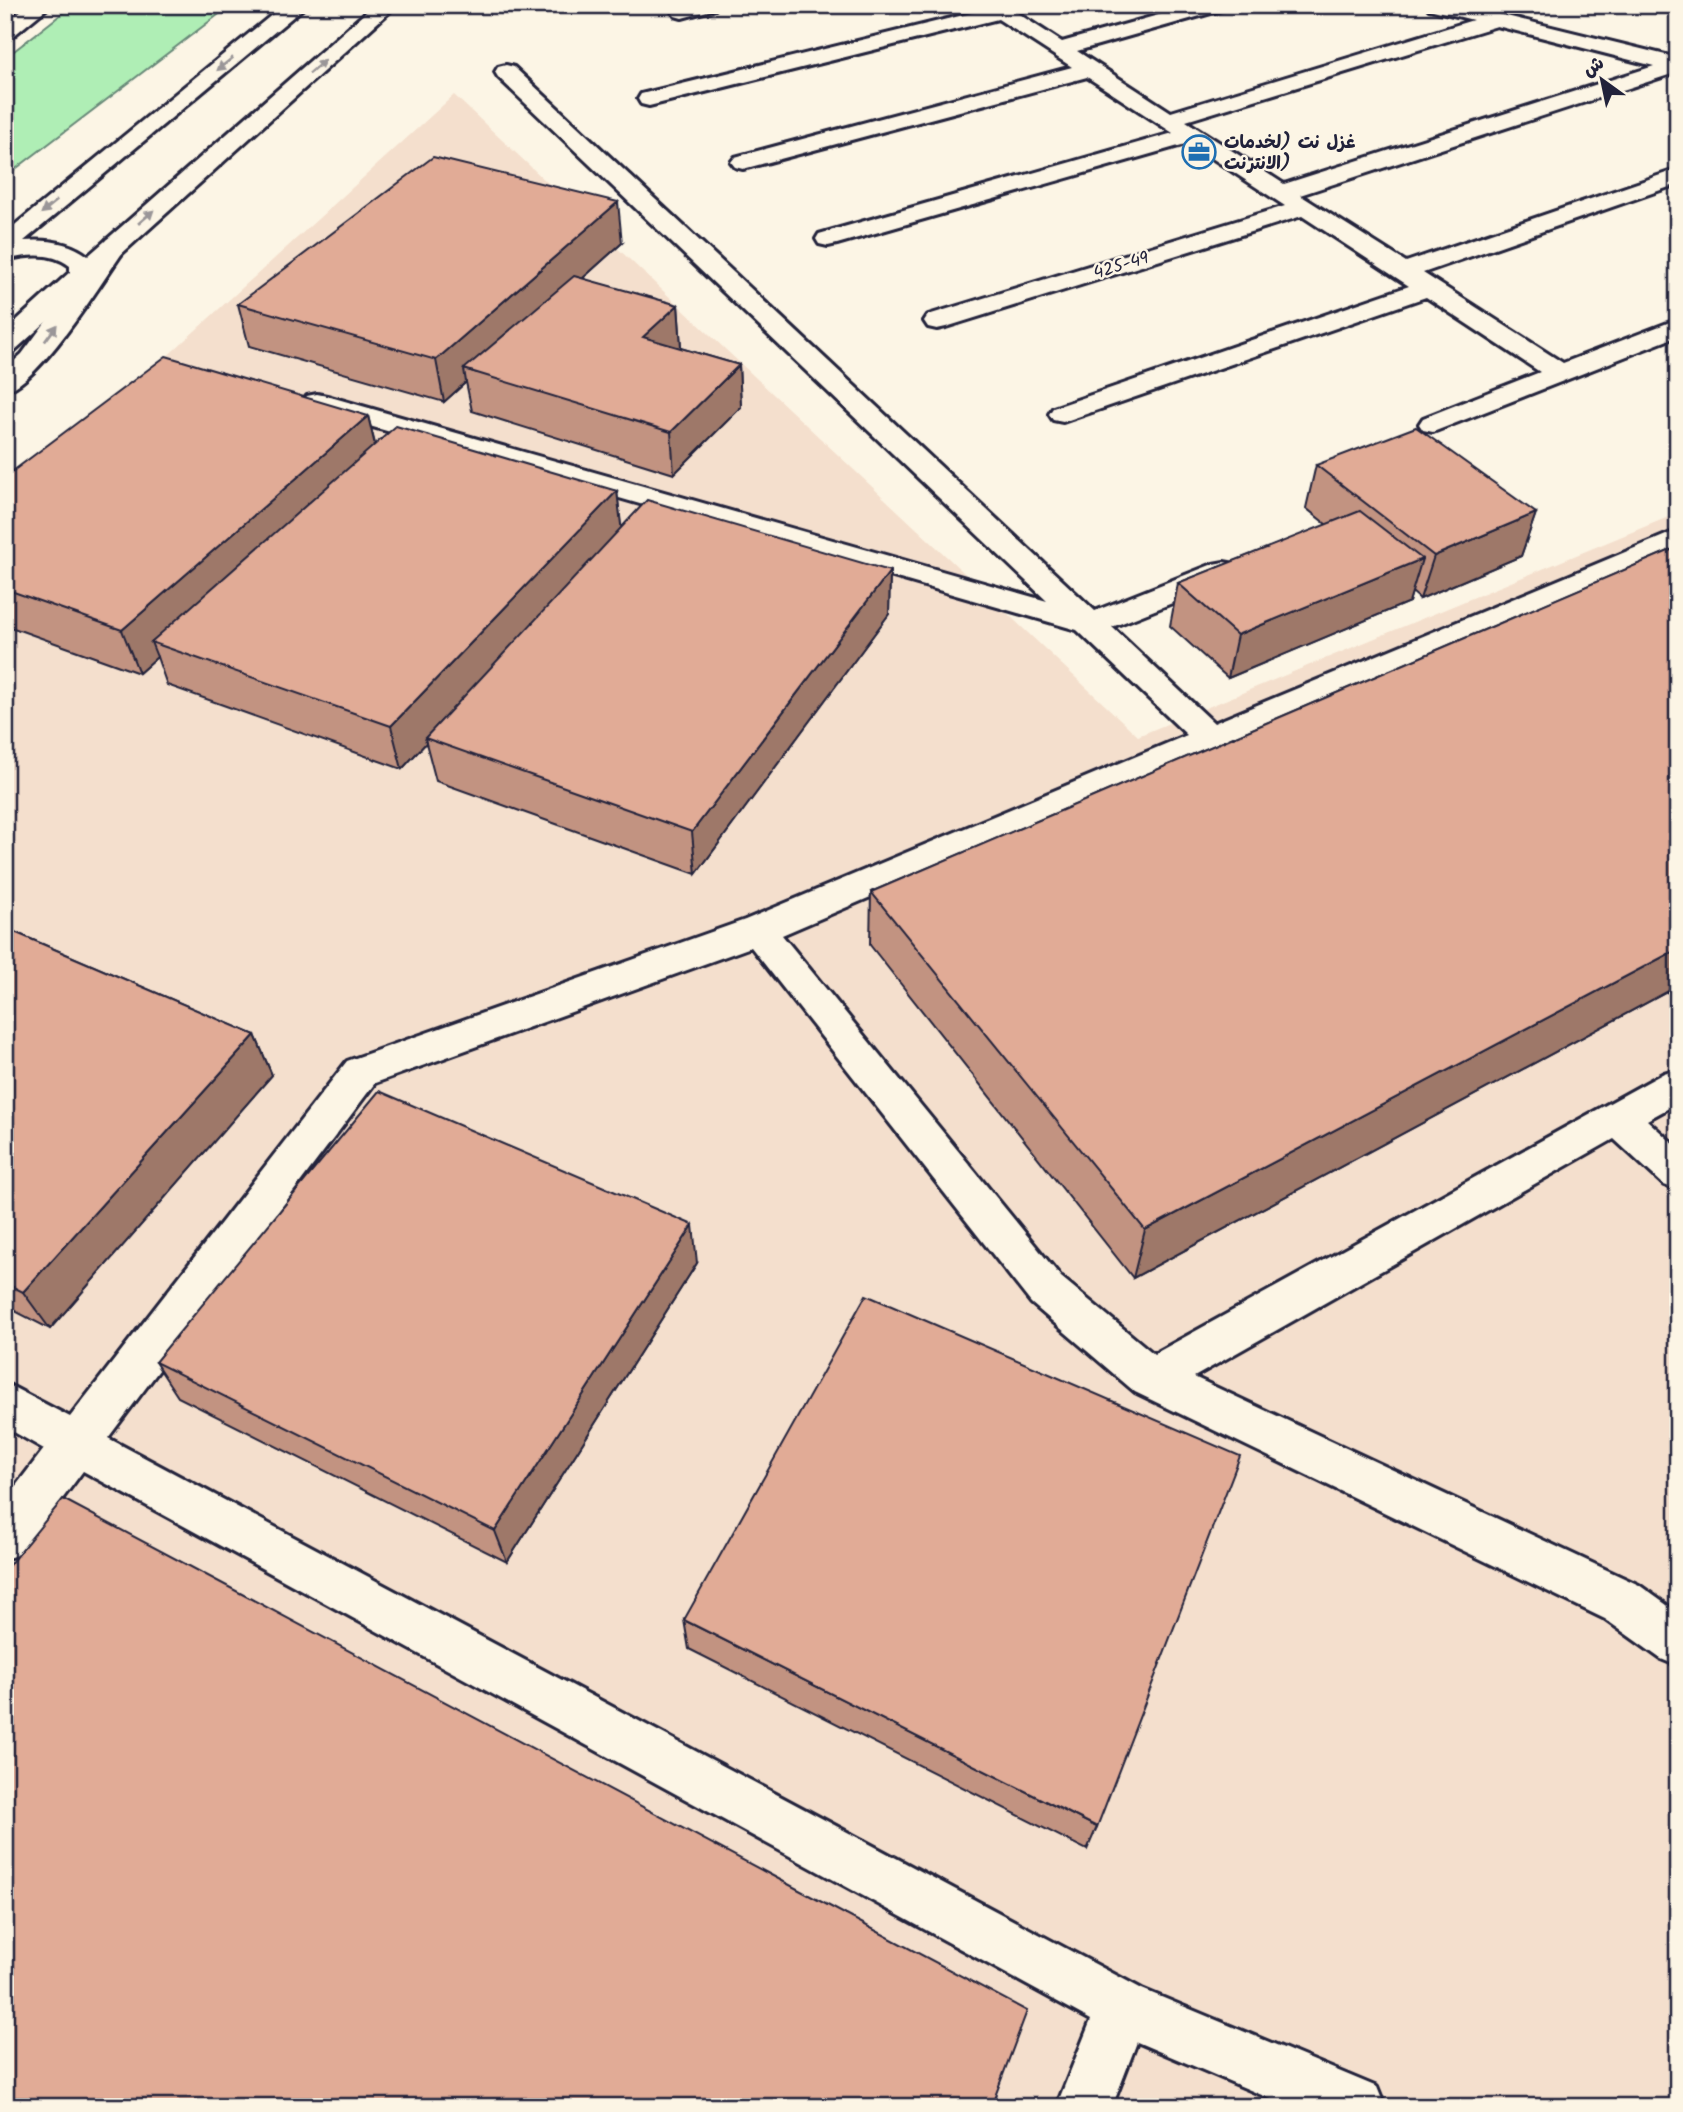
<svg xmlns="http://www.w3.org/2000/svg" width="1683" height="2112" font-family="Kalam,'Playpen Sans Arabic',sans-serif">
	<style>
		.built { fill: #f4dfcd }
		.green { fill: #afeeb5; stroke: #688878; stroke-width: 2 }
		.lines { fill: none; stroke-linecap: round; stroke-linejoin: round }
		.minor-casing { stroke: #22223b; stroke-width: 6 }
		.major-casing { stroke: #22223b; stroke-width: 6 }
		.highway-casing { stroke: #22223b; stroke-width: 6 }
		.minor { fill: #fcf5e5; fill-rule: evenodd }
		.major { fill: #fcf5e5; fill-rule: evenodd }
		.highway { fill: #fcf5e5; fill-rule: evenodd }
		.wall { fill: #c29381; stroke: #22223b; stroke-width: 2 }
		.shaded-wall { fill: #9e7869; stroke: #22223b; stroke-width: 2 }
		.building { fill: #e1ab96; stroke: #22223b; stroke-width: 2 }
		.oneway { fill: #9a9698 }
		.labels { text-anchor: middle; stroke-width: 5; stroke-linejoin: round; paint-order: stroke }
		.far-poi-label { font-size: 18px; font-weight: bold; fill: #22223b; stroke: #fcf5e5; text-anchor: start }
		.far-street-label { font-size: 18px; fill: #22223b; stroke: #fcf5e5 }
	</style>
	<rect width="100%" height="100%" fill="#fcf5e5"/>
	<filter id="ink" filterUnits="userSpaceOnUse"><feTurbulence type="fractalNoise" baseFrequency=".0143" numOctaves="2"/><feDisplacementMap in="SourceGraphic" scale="14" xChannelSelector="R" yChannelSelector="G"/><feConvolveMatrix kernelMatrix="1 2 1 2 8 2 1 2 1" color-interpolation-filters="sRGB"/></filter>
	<g filter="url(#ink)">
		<path class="built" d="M454 95 1138 736 1678 513V2107H5V504Z"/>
		<path class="green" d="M73 5H231L5 177V58Z"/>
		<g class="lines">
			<defs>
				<path id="minor" d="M28 5H51L12 37 5 39V23Z
					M683 5H718L715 9 682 18 675 16 672 12 675 8Z
					M981 5H1005L1062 42 1194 5H1228L1225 9 1077 51 1171 112 1473 20 1429 9 1426 5H1462L1678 58V72L1300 195 1406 262 1678 169V184L1423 273 1563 363 1678 319V336L1433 432 1423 430 1419 424 1423 418 1540 372 1426 297 1063 422 1053 420 1049 414 1053 408 1409 286 1302 216 946 327 937 329 928 327 924 321 928 315 1285 206 1189 143 837 244 828 246 819 244 816 239 819 234 1173 133 1087 77 743 169 735 167 731 162 735 157 1072 67 998 19 649 106 641 104 638 99 641 94 984 10ZM1497 26 1654 66 1284 184 1186 121Z
					M506 65 514 67 1095 611 1213 564 1224 562 1235 564 1239 571 1235 578 1112 627 1214 723 1678 530V550L782 935 1061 1277 1154 1354 1664 1073 1678 1069V1103L1647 1120 1678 1148V1190L1664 1185 1614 1139 1194 1377 1639 1585 1678 1613V1666L1661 1659 1605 1619 1135 1392 1031 1303 751 947 375 1083 108 1438 1142 1989 1377 2087 1385 2107H1290L1137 2042 1112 2107H1056L1091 2020 83 1471 22 1553 5 1559V1500L44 1449 5 1427V1383L70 1417 347 1061 745 920 1187 735 1077 630 307 408 303 402 307 396 317 394 327 396 1047 601 498 77 495 72 498 67Z"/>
				<path id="major" d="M284 5H307L24 241C47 239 70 242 88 256L374 5H397L14 351 5 353V331L70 272V266C51 251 27 255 5 260V233Z"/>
				<path id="highway" d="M116 237 125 239 128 244 125 249C102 281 40 383 5 391V369L22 354 107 239Z"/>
			</defs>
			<use href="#minor" class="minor-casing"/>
			<use href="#major" class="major-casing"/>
			<use href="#highway" class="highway-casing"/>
			<use href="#minor" class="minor"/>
			<use href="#major" class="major"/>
			<use href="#highway" class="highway"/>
		</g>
		<path class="wall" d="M622 243 582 279 678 305 681 347 680 348 739 365 741 407 674 474 472 411 466 382 444 402 249 346 238 304Z
			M368 416 375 444 617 491 621 528 890 571 889 614 696 874 436 781 426 743 402 769 167 685 157 657 139 673 5 625V477Z
			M1316 465 1536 513 1521 556 1420 599 1412 592 1409 602 1228 678 1170 626 1178 583 1327 525 1306 508Z
			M1678 547V986L1133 1278 870 945 871 892Z
			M5 928 255 1035 272 1075 50 1329 5 1306Z
			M697 1263 507 1562 178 1397 155 1362Z
			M684 1620 1097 1827 1087 1850 689 1649Z"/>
		<path class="shaded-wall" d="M618 202 622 243 477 373 464 369 466 382 444 402 436 360Z
			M678 305 681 347 647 379 643 337Z
			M739 365 741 407 674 474 671 432Z
			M368 416 378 458 151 642 157 657 139 673 122 630Z
			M617 491 622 533 425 738 426 743 402 769 391 726Z
			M1536 513 1521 556 1420 599 1434 556Z
			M1422 559 1409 602 1228 678 1237 635Z
			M890 571 889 614 696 874 692 832Z
			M1678 949V986L1133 1278 1145 1230Z
			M255 1035 272 1075 50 1329 23 1292Z
			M693 1225 697 1263 507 1562 495 1531Z"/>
		<path class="building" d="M433 157 618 202 436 360 238 304Z
			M574 276 678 305 643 337 739 365 671 432 464 369Z
			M166 356 368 416 122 630 5 589V477Z
			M396 426 617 491 391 726 151 642Z
			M1416 427 1536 513 1434 556 1316 465Z
			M647 500 890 571 692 832 425 738Z
			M1360 511 1422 559 1237 635 1178 583Z
			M1678 547V949L1145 1230 871 892Z
			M5 928 255 1035 23 1292 5 1283Z
			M379 1091 693 1225 495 1531 155 1362Z
			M866 1295 1240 1456 1097 1827 684 1620Z
			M63 1499 1027 2011 991 2107H5V1570Z"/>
		<defs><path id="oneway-solid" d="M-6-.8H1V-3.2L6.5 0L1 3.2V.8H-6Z" transform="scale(1.75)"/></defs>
		<g class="oneway">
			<use href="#oneway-solid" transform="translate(225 64) rotate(141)"/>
			<use href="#oneway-solid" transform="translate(317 67) rotate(-41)"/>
			<use href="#oneway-solid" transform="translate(49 207) rotate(141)"/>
			<use href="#oneway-solid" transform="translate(146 217) rotate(-41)"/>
			<use href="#oneway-solid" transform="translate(51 333) rotate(-54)"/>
		</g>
	</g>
	<defs>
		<symbol id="office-ring" viewBox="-11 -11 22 22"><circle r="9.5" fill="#fcf5e5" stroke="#1f6fb2" stroke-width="1.5"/><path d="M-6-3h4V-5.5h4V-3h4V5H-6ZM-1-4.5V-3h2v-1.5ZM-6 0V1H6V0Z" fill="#1f6fb2"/></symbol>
	</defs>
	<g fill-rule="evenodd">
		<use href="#office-ring" x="1180" y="133" width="38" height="38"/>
	</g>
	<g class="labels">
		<g class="far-poi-label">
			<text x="1224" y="148">غزل نت (لخدمات<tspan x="1224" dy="21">الانترنت)</tspan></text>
		</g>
		<g class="far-street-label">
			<text transform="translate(1121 265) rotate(-17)" y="6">425-49</text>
		</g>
	</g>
	<rect width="1683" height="2112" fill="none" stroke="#fcf5e5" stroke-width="28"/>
	<rect x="14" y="14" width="1655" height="2084" fill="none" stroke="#22223b" stroke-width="2.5" filter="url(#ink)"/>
	<g transform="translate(1602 80) rotate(327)" stroke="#fcf5e5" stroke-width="5" paint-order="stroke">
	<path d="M0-5L12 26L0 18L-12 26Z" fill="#22223b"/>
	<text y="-10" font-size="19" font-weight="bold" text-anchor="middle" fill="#22223b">ش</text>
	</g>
</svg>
